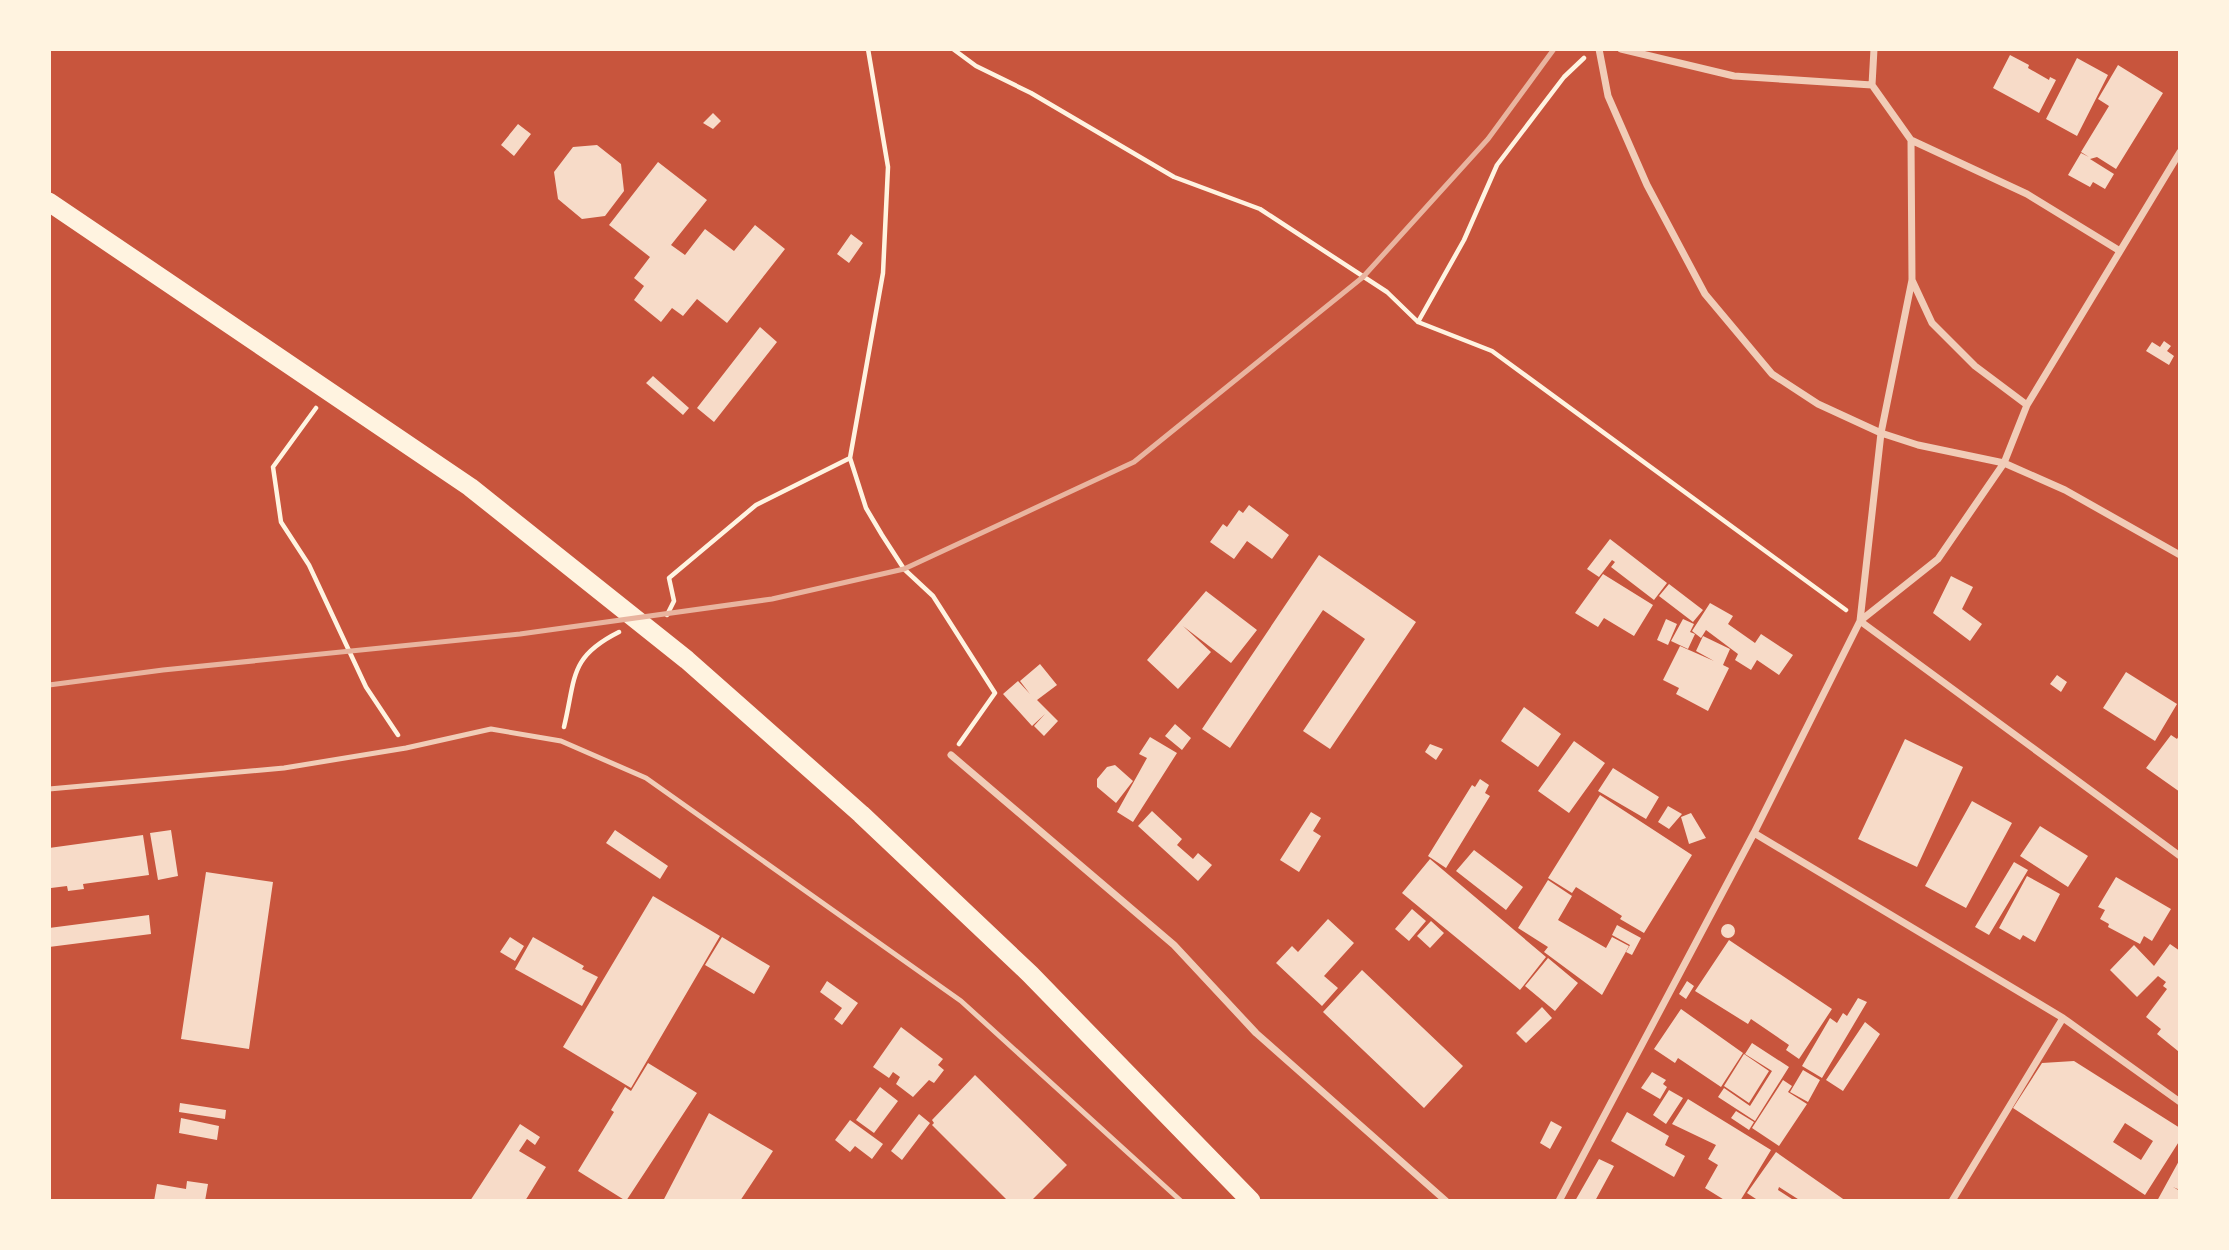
<svg xmlns="http://www.w3.org/2000/svg" width="2229" height="1250" font-family="Overpass,sans-serif">
	<style>
		.building { fill: #f7dbc8; fill-rule: evenodd }
		.lines { fill: none; stroke-linecap: round; stroke-linejoin: round }
		.path { stroke: #fff3e0; stroke-width: 4.5 }
		.service { stroke: #f1ccb7; stroke-width: 5 }
		.minor { stroke: #f1ccb7; stroke-width: 7 }
		.trunk { stroke: #fff3e0; stroke-width: 19 }
		.rail { stroke: #e9b49f; stroke-width: 5 }
	</style>
	<rect width="100%" height="100%" fill="#c8553d"/>
	<path class="building" d="M2010 55 2029 65 2028 68 2049 80 2050 77 2056 80 2039 113 1993 88Z
		M2077 58 2108 75 2077 136 2046 119Z
		M2118 65 2163 93 2116 169 2097 157 2090 159 2114 174 2105 189 2093 182 2090 187 2068 175 2081 153 2089 157 2081 152 2109 106 2098 99Z
		M713 113 721 121 713 129 703 123Z
		M518 124 531 134 514 156 501 145Z
		M597 145 621 164 624 191 605 216 582 219 558 199 554 172 573 147Z
		M658 162 707 200 671 245 685 255 705 229 734 251 755 225 785 249 727 323 697 299 683 316 672 308 661 322 634 300 644 286 634 278 650 257 609 225Z
		M851 234 863 243 849 263 837 254Z
		M760 327 777 342 714 422 697 408Z
		M2164 341 2171 346 2167 351 2174 356 2169 365 2146 351 2152 342 2160 347Z
		M653 376 689 408 683 415 646 383Z
		M1249 505 1289 535 1272 559 1247 541 1234 559 1210 542 1223 524 1227 527 1239 510 1243 513Z
		M1610 539 1667 583 1654 600 1611 567 1615 562 1612 560 1599 577 1587 569Z
		M1319 555 1416 622 1330 749 1303 731 1365 639 1323 610 1230 748 1202 729Z
		M1603 574 1653 605 1634 636 1604 618 1598 627 1575 613Z
		M1951 576 1973 587 1962 609 1982 624 1970 641 1933 613Z
		M1669 584 1703 610 1693 622 1659 596Z
		M1206 591 1257 630 1231 663 1183 626 1211 652 1178 689 1147 660Z
		M1710 603 1733 616 1728 624 1755 643 1761 634 1793 655 1779 675 1757 660 1751 670 1735 660 1738 654 1706 630 1701 638 1692 631Z
		M1666 619 1677 624 1668 645 1657 640Z
		M1683 619 1694 624 1690 632 1695 634 1688 649 1671 641Z
		M1703 636 1730 649 1723 665 1729 668 1708 711 1676 694 1679 688 1663 680 1680 646 1714 661 1696 651Z
		M1040 664 1057 685 1037 700 1058 721 1044 736 1034 726 1045 714 1032 726 1003 694 1018 681 1030 694 1020 681Z
		M2126 672 2177 704 2155 741 2103 708Z
		M2057 675 2067 682 2061 692 2050 684Z
		M1524 707 1561 734 1538 767 1501 741Z
		M1175 724 1191 738 1182 750 1165 736Z
		M2180 734V792L2146 768 2171 735 2177 739Z
		M1150 737 1177 753 1133 822 1117 812 1147 758 1139 754Z
		M1905 739 1963 767 1917 867 1858 839Z
		M1574 741 1605 763 1569 813 1538 791Z
		M1430 744 1443 749 1436 760 1425 752Z
		M1115 765 1133 781 1116 803 1097 787V779L1107 767Z
		M1613 768 1659 797 1646 819 1598 791Z
		M1480 779 1489 785 1485 793 1490 796 1446 868 1428 856 1472 785 1475 787Z
		M1600 795 1692 855 1644 933 1620 919 1622 916 1576 887 1572 893 1548 878Z
		M1972 801 2012 823 1966 908 1925 886Z
		M1668 806 1682 814 1669 829 1658 822Z
		M1152 811 1182 839 1177 845 1193 859 1198 853 1212 865 1198 881 1138 826Z
		M1311 812 1321 818 1313 831 1321 836 1299 872 1280 860Z
		M1691 813 1706 838 1689 844 1681 817Z
		M2040 826 2088 856 2068 887 2020 856Z
		M171 830 178 876 158 880 150 833Z
		M615 830 668 866 660 879 606 843Z
		M143 835 149 875 83 884 84 889 68 891 67 886 51 888 49 848Z
		M1474 850 1523 887 1506 910 1456 871Z
		M1430 859 1546 957 1520 990 1402 893Z
		M2014 862 2028 870 1989 935 1975 927Z
		M206 872 273 882 249 1049 181 1039Z
		M2027 876 2060 894 2035 942 2023 935 2020 940 1999 928Z
		M2116 877 2171 909 2152 941 2144 936 2140 944 2108 927 2109 924 2100 919 2105 910 2098 907Z
		M1548 880 1572 896 1558 920 1606 948 1612 937 1629 946 1602 995 1544 952 1548 947 1518 928Z
		M653 896 720 936 631 1088 563 1047Z
		M1412 909 1426 921 1409 941 1395 929Z
		M149 915 151 934 49 947V928Z
		M1328 919 1354 943 1324 976 1338 988 1322 1006 1276 963 1292 946 1298 952Z
		M1431 921 1444 933 1430 948 1417 936Z
		M1721 931a7 7 0 1 1 14 0a7 7 0 1 1-14 0Z
		M1617 925 1641 938 1632 955 1626 952 1630 945 1612 935Z
		M510 937 524 946 515 961 500 952Z
		M533 937 584 966 582 969 598 977 582 1006 515 969Z
		M722 937 770 966 754 994 705 965Z
		M1729 940 1832 1009 1799 1059 1786 1050 1789 1045 1751 1019 1748 1024 1695 991Z
		M2170 944 2180 951 2178 1051 2157 1034 2161 1029 2146 1017 2167 989 2163 986 2166 982 2158 976 2137 997 2110 970 2134 945 2154 966Z
		M1548 958 1578 983 1555 1011 1525 986Z
		M1362 970 1463 1066 1424 1108 1323 1012Z
		M827 981 858 1003 842 1025 834 1019 842 1008 820 992Z
		M1687 981 1694 986 1686 999 1679 994Z
		M1858 998 1867 1002 1822 1078 1802 1066 1830 1018 1837 1023 1843 1013 1847 1016Z
		M1542 1007 1552 1018 1526 1043 1516 1033Z
		M1681 1009 1743 1053 1721 1087 1678 1058 1675 1063 1654 1049Z
		M1865 1022 1880 1034 1843 1091 1826 1080Z
		M901 1027 943 1059 938 1065 944 1070 934 1083 929 1080 913 1097 896 1084 900 1077 893 1072 889 1078 873 1067Z
		M1752 1043 1789 1067 1755 1121 1718 1097 1724 1088 1750 1106 1772 1071 1745 1054Z
		M1744 1054 1769 1071 1749 1103 1724 1086Z
		M2074 1061 2180 1128V1140L2145 1195 2013 1108 2042 1063ZM2125 1123 2153 1141 2141 1160 2113 1142Z
		M648 1063 697 1093 626 1201 578 1171 614 1112 611 1110 625 1087 631 1091Z
		M1803 1070 1820 1080 1808 1102 1790 1092Z
		M1652 1072 1666 1080 1663 1084 1667 1087 1660 1099 1641 1088Z
		M975 1075 1067 1165 1031 1201H1008L932 1125 934 1123 932 1120Z
		M1783 1080 1792 1086 1788 1092 1807 1104 1779 1146 1752 1128Z
		M880 1087 898 1101 874 1133 856 1120Z
		M1669 1090 1683 1098 1666 1124 1653 1115Z
		M1688 1099 1771 1150 1740 1201H1726L1705 1188 1718 1165 1708 1159 1716 1145 1672 1124Z
		M180 1103 226 1110 225 1119 179 1112Z
		M1736 1111 1754 1122 1749 1130 1731 1118Z
		M1627 1112 1669 1136 1665 1145 1685 1156 1674 1177 1611 1141Z
		M709 1113 773 1151 740 1201H663Z
		M919 1114 930 1123 902 1160 891 1151Z
		M181 1118 219 1126 217 1140 179 1133Z
		M850 1120 883 1144 872 1159 855 1146 850 1152 835 1140Z
		M1551 1121 1562 1127 1550 1149 1540 1143Z
		M520 1124 540 1137 535 1145 527 1139 519 1151 546 1167 525 1201H470Z
		M1776 1152 1846 1201H1801L1779 1187 1778 1190 1795 1201H1759L1747 1193Z
		M1599 1159 1614 1166 1595 1201H1575Z
		M2180 1159V1190L2173 1187 2180 1191V1201H2157Z
		M187 1181 208 1184 205 1201H154L157 1184 186 1189Z"/>
	<g class="lines">
		<path class="path" d="M868 49 888 167 883 273 850 458 866 508 882 535 904 569 933 596 995 693 959 744
			M953 49 976 66 1031 93 1174 177 1260 209 1387 292 1418 322 1492 351 1846 610
			M1418 322 1464 240 1497 165 1564 77 1584 58
			M316 408 273 467 281 522 309 565 366 687 398 735
			M667 615 674 601 669 578 756 505 850 458
			M564 727C576 677 569 657 619 632"/>
		<path class="service" d="M49 789 284 768 406 748 491 729 561 741 646 778 961 1001 1181 1201"/>
		<path class="minor" d="M1599 49 1608 96 1647 185 1705 294 1772 374 1818 404 1881 433 1918 445 2004 463 2065 490 2180 555
			M1621 49 1734 76 1872 85 1911 140 2027 194 2120 251
			M1872 85 1874 49
			M1911 140 1912 280 1881 433 1860 621 2180 856
			M1912 280 1932 323 1975 366 2027 405
			M951 755 1174 945 1256 1033 1446 1201
			M1754 833 2063 1018 2180 1102
			M1559 1201 1754 833 1860 621 1938 559 2004 463 2027 405 2180 152
			M1952 1201 2063 1018"/>
		<path class="trunk" d="M49 202 470 487 687 660 861 814 1030 974 1251 1201"/>
		<path class="rail" d="M49 685 163 670 520 634 772 599 904 569 1134 462 1363 277 1488 139 1554 49"/>
	</g>
	<rect width="2229" height="1250" fill="none" stroke="#fff3e0" stroke-width="102"/>
</svg>
